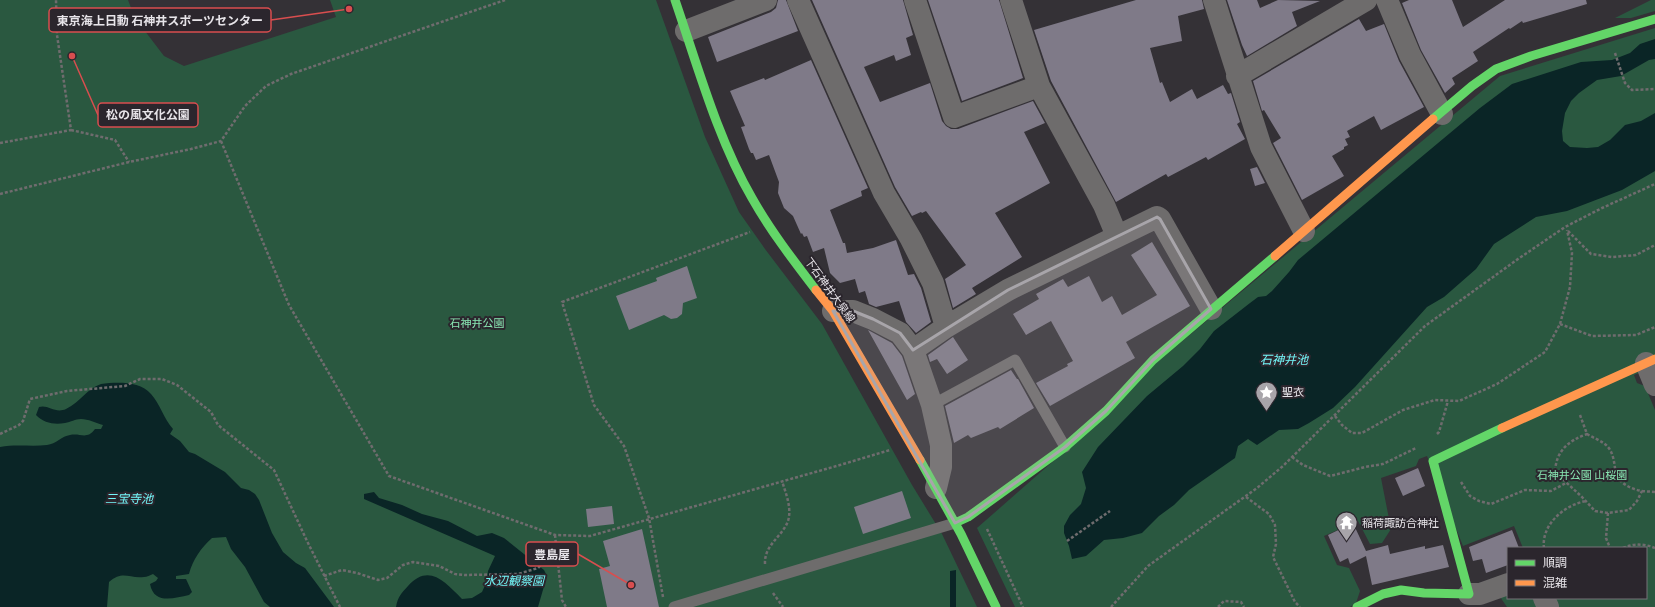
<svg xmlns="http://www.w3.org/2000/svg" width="1655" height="607" font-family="'Fira Sans Condensed','Noto Sans JP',sans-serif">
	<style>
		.green { fill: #2a5840 }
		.water { fill: #0a2526 }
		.building { fill: #7f7a88 }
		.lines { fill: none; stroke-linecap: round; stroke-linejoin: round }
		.path { stroke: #6f6c6e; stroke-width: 2.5; stroke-dasharray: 3 2; stroke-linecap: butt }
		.lane { stroke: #6e6c6c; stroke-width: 11 }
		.street { stroke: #6e6c6c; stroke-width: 22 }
		.fast { stroke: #63d668; stroke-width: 9 }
		.slow { stroke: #ff974d; stroke-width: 9 }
		.marked { fill: #a8a5aa; fill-opacity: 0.2; stroke: #a8a5aa; stroke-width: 3; stroke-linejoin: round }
		.labels { text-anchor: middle; stroke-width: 4; stroke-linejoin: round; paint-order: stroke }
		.street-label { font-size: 11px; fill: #e7e4e9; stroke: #2b262d }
		.park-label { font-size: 11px; fill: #89e7b3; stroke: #2b262d }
		.poi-label { font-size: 11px; fill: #e7e4e9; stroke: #2b262d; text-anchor: start }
		.water-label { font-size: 12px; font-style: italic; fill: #72f6f8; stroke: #2b262d }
		.leader { fill: none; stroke: #d94e4f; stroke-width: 1.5 }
		.callout-dot { fill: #d94e4f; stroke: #2b262d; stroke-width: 1.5 }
		.callout { fill: #2b262d; stroke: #d94e4f; stroke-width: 1.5 }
		.callout-label { font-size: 12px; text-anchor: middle; font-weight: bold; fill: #e7e4e9 }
	</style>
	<rect width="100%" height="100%" fill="#343136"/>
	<path class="green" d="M0 0H128L135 18 164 56 184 66 336 17 330 0H656L705 137 739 212 765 249 822 324 912 485 942 534 977 607H0Z
		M1651 0H1655V11L1631 18H1615Z
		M1655 28V366L1634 375 1637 383 1645 386 1655 410V607H1556L1552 598H1646V548H1523L1514 526 1463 546 1427 456 1419 459 1416 466 1381 478 1391 529 1382 543 1370 544 1358 521 1324 536 1337 565 1349 568 1360 591 1356 603 1350 607H1015L977 528 1066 450 1155 364 1500 76Z
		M1508 590V598H1538L1541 607H1507L1498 594Z"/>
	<path class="water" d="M1655 39V59L1649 60 1621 76 1597 80 1579 93 1571 101 1565 113 1562 131 1563 141 1570 147 1587 148 1598 147 1610 140 1625 125 1641 121 1655 113V171L1622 190 1567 211 1536 217 1494 244 1476 269 1444 297 1427 307 1355 387 1333 408 1309 423 1298 429 1279 430 1257 445 1248 439 1238 446 1235 458 1189 490 1174 505 1159 516 1142 533 1123 538 1104 540 1086 556 1072 559 1069 546 1064 533V526L1070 515 1081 504 1086 488 1082 472 1098 447 1147 396 1183 366 1200 349 1214 331 1250 303 1258 297 1266 296 1272 291 1289 272 1298 260 1480 108 1512 84 1581 62 1612 60 1630 53 1640 44Z
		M101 384C117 382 140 381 151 394 160 404 164 419 173 429L170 434 180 441 189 452 195 454 225 472 241 488 249 490 255 494 259 500 272 533 283 552 296 563 305 568 334 607H270L264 602 245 567 231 549 226 537 212 538C201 548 193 559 189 574L176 576V579H186L192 592 189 595C174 598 154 605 150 584L156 581 158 578 153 574C150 575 147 577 144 577 129 579 123 570 109 582L107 607H0V447C16 444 32 447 47 445 56 444 62 436 70 435 81 433 87 440 95 429H101L103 425C96 423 88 419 81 419 75 419 71 422 65 423 54 425 44 423 36 415L39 407C48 404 55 414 66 409 81 402 86 389 101 384Z
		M374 492 379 498 402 505 422 514 448 521 477 536 492 533 504 538 544 570 547 576 538 607H396C398 596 401 594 408 586 429 563 445 582 462 599L472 598 482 592 487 581 488 571 495 556 364 499V494Z
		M956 570V607H950V571Z"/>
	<path class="building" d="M778 0H786L798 31 717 62 708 37 771 12 776 8Z
		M812 0H903L913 35 906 38 911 55 896 61 894 55 864 67 880 102 930 83 942 121 946 126 951 129H958L1033 101 1045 123 1024 132 1050 183 995 213 1022 257 972 288 976 294 953 308 945 279 966 265 926 211 922 213 921 212 912 216 895 187Z
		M928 0H999L1023 78 962 101Z
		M1136 0H1202L1204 9 1178 16 1182 41 1150 48 1160 83 1162 82 1170 102 1192 89 1197 99 1223 85 1228 94 1231 93 1240 122 1237 124 1245 139 1208 160 1206 157 1168 177 1166 174 1116 202 1051 81 1034 30Z
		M1227 0H1257L1260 8 1278 0 1320 1 1292 12 1297 26 1247 56 1242 45Z
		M1409 0H1452L1463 27 1505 0H1586L1587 4 1523 23 1522 21 1510 29 1509 28 1473 52 1478 61 1452 78 1455 84 1445 93 1421 50 1402 3Z
		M1359 19 1366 31 1384 24 1399 61 1424 107 1381 130 1374 116 1347 131 1350 137 1345 139 1348 145 1344 147V149L1332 156 1344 176 1302 200 1273 143 1281 138 1264 110 1262 111 1253 81Z
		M811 60 868 188 861 191 862 196 830 210 843 243H845L847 253 873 248 896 240 908 275 914 274 921 288 931 322 916 333 906 322 899 301 876 307 869 304 865 291 859 293 855 279 840 283 830 273 824 248 813 252 807 236 804 237 802 233 801 234 793 216 784 208 778 193 779 182 769 155 756 160 753 153H751L749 149 741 127 745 126 730 91 764 78 765 80Z
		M1257 167 1265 183 1255 186 1250 169Z
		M1152 242 1190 306 1126 342 1135 358 1050 406 1036 383 1068 366 1067 364 1073 361 1051 321 1026 335 1013 314 1039 299 1036 294 1063 279 1068 287 1089 276 1102 302 1112 296 1122 315 1157 295 1131 255Z
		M687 266 697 298 683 303 682 314 677 318 671 319 664 315 629 330 616 296 657 281 656 278Z
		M868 330 892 343 902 356 915 394 907 400Z
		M953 337 968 360 947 374 937 359 930 362 928 355Z
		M1011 370 1017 379H1018L1034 408 1000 429 998 427 971 438 968 435 954 443 945 406Z
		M1418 468 1425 486 1403 496 1395 478Z
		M902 491 911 518 863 534 854 507Z
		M612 506 614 524 588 527 586 509Z
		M1353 523 1366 551 1388 545 1390 554 1425 546V549L1443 545 1449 567 1372 585 1366 556 1350 564 1348 558 1340 562 1328 535Z
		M642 529 659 607H607L599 569 610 566 603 541Z
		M1512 530 1519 548H1508V565L1486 573 1482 559 1473 561 1469 547Z"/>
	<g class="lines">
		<path class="path" d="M1615 53 1625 83 1632 90 1655 89
			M71 130 115 140 129 162
			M221 141 289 305 389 476 555 535 590 536 840 465 890 450
			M0 143 71 130 57 35 56 0
			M0 194 129 162 191 149 221 141 245 106 266 86 291 74 505 0
			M1568 231 1591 254 1612 257 1636 255 1655 245
			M1560 324 1592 336 1636 335 1655 327
			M1580 415 1587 434
			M1335 416 1342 425 1352 433H1362L1403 410 1435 400 1459 401 1497 384 1545 352 1560 324 1570 287 1572 253 1567 230
			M0 434 19 425 23 421 30 399 67 391 125 386 140 379H162L177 385 211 412 218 425 274 470 307 541 340 607
			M1437 434 1439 432 1448 401
			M1587 434C1593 438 1603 441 1608 447 1613 453 1614 461 1615 468 1616 482 1630 489 1642 491L1637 501 1629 510 1608 513 1595 511 1582 497 1555 472C1556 451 1568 441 1587 434Z
			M1292 457 1303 465 1330 476 1365 467 1383 464 1416 448
			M1461 482 1470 496 1479 501 1491 504 1525 490 1551 491 1566 483
			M1642 491 1655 492
			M1246 497 1269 514 1275 525 1276 544 1273 557 1295 602 1300 607
			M1608 513 1606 538 1610 548
			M987 529 1023 607
			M555 535 562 600 566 607
			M1067 541 1110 511
			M1544 548C1541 525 1564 505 1586 501
			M1623 548C1634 543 1645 544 1655 548
			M765 564C764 545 782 537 788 521 792 508 786 494 782 481
			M324 576 342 570 357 573 378 580 387 578 403 565 413 562 439 566 455 574 465 575 518 574 538 568 549 557 556 554
			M773 593 783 607
			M663 597 649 518 624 446 594 405 562 302 750 232
			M1111 607 1148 566 1257 488 1283 466 1425 326 1518 259 1565 227 1602 208 1655 184
			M1218 607 1224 601 1241 602 1244 607"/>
		<path class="lane" d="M932 405 1015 360 1065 447
			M674 607 955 523"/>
		<path class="street" d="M798 0 884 193 911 239 933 283 946 327
			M915 0 954 117 1039 86
			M1011 0 1039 86 1104 205 1117 236
			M1214 0 1261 147 1304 231
			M1387 0 1410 55 1442 114
			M686 31 766 0
			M1237 76 1366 0
			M833 311H853L873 319 900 333 913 350 932 405 941 445V467L936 488
			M913 350 946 327 1008 290 1157 217 1160 219 1211 309
			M1646 363 1655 385
			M1469 594H1480L1508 584
			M1544 598 1548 607"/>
		<path class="fast" d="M675 0C697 64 718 140 752 198 770 230 793 260 816 290
			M1433 119 1472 86 1496 69 1531 56 1655 19
			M920 460 961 534 996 607
			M955 523 968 517 1065 447 1106 411 1153 360 1275 256
			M1357 607 1383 594 1401 590 1424 593 1469 594 1433 461 1502 428"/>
		<path class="slow" d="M1275 256 1433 119
			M816 290 833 311 920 460
			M1502 428 1655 359"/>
	</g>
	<path class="marked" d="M1157 217 1160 219 1211 309 1153 360 1106 411 1065 447 968 517 955 523 833 311H853L873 319 900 333 913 350 1008 290Z"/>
	<defs>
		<symbol id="sight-pin" viewBox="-11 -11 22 30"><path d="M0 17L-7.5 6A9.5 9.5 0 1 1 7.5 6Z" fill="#a8a5aa" stroke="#2b262d"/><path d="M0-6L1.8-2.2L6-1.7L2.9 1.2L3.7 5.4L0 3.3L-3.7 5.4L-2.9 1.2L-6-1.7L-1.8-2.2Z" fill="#fff"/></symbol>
		<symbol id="temple-pin" viewBox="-11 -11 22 30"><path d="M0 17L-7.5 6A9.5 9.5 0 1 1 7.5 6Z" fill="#a8a5aa" stroke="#2b262d"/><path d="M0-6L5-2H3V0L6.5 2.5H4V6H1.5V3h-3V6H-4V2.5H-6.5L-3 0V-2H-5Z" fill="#fff"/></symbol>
	</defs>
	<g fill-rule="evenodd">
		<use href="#sight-pin" x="1254" y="380" width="25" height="34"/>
		<use href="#temple-pin" x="1334" y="510" width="25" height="34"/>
	</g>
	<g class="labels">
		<g class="street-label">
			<text transform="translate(830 290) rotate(54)" y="4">下石神井大泉線</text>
		</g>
		<g class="park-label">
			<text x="477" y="327">石神井公園</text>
			<text x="1582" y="479">石神井公園 山桜園</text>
		</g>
		<g class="poi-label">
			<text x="1282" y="396">聖衣</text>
			<text x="1362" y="527">稲荷諏訪合神社</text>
		</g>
		<g class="water-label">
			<text x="1284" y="364">石神井池</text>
			<text x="129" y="503">三宝寺池</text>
			<text x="514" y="585">水辺観察園</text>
		</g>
	</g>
	<path class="leader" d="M349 9L271 20M72 56L98 115M631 585L578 554"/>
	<g class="callout-dot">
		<circle cx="349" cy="9" r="4"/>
		<circle cx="72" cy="56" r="4"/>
		<circle cx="631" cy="585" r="4"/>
	</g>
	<g class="callout">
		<rect x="49" y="8" width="222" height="24" rx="4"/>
		<rect x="98" y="103" width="100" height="24" rx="4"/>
		<rect x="526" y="542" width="52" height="24" rx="4"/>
	</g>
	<g class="callout-label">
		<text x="160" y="25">東京海上日動 石神井スポーツセンター</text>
		<text x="148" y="119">松の風文化公園</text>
		<text x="552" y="559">豊島屋</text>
	</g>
	<rect x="1507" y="547" width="140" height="52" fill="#2b262d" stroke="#767278"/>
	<rect x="1515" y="560" width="20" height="6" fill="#63d668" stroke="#767278"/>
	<text x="1543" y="567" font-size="12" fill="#e7e4e9">順調</text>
	<rect x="1515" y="580" width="20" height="6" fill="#ff974d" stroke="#767278"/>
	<text x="1543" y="587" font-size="12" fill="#e7e4e9">混雑</text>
</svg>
